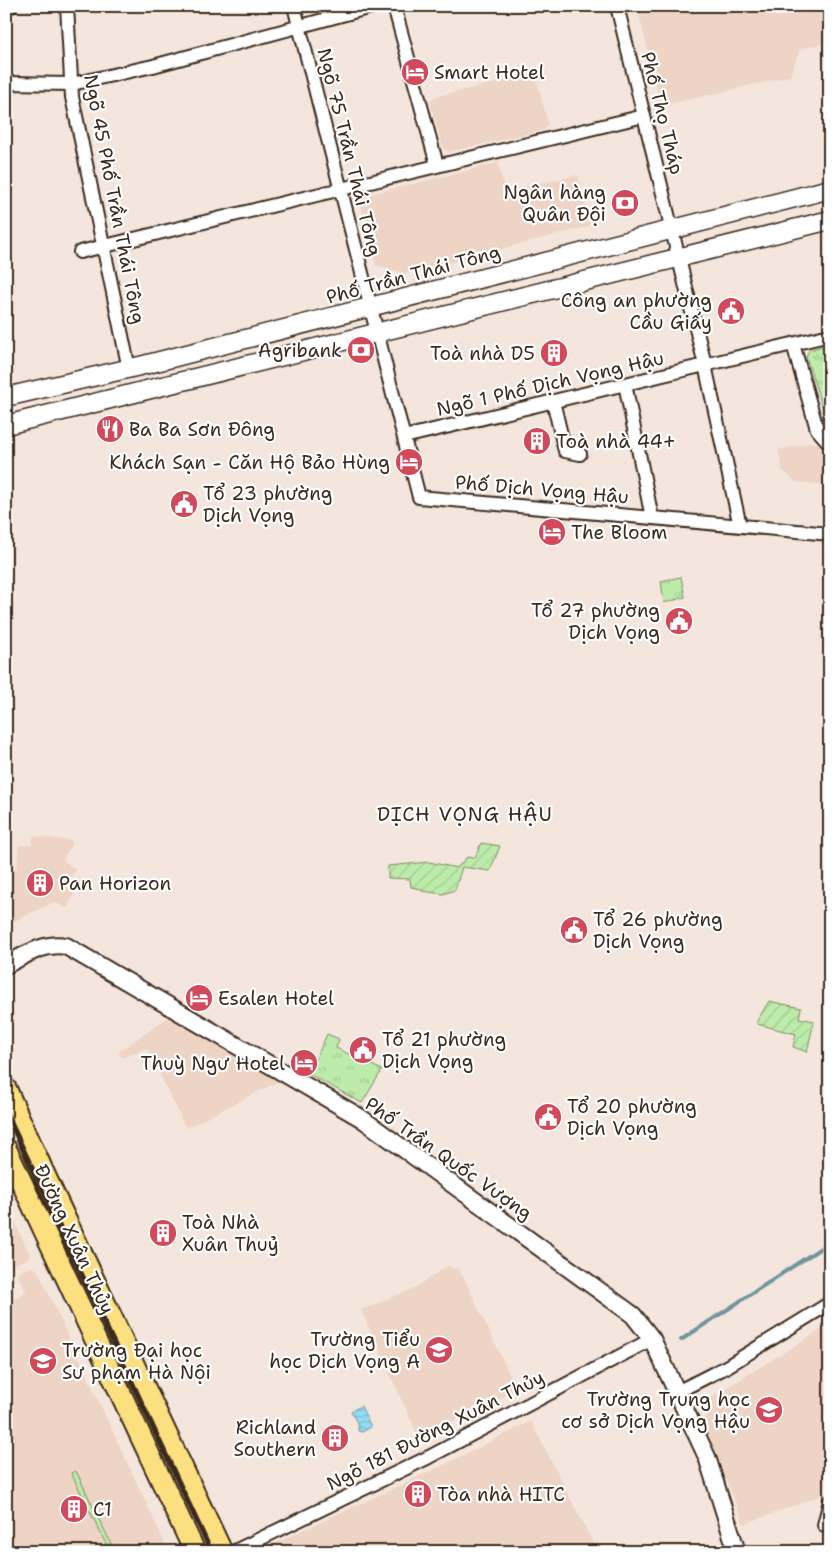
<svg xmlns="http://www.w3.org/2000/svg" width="836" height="1558" font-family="'Shantell Sans',sans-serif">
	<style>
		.built { fill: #edd4c5 }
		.grass { fill: url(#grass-tufts); stroke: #7c8a64 }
		.garden { fill: url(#garden-furrows); stroke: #7c8a64 }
		.water { fill: url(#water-rules); stroke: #6f959d }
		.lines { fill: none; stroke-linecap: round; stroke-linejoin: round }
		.stream { stroke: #6f959d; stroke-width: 4 }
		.minor-casing { stroke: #3b2a1e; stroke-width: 16 }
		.tertiary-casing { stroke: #3b2a1e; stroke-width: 20 }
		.secondary-casing { stroke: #3b2a1e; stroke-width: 21 }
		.primary-casing { stroke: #3b2a1e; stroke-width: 24 }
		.minor { stroke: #fff; stroke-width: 12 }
		.tertiary { stroke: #fff; stroke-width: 16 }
		.secondary { stroke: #fff; stroke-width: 18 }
		.primary { stroke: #fce080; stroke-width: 20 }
		.rail { stroke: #3b2a1e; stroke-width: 4 }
		.labels { text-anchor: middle; stroke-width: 4.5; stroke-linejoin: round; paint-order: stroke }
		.poi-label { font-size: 19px; fill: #3b2a1e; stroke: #fff; text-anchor: start }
		.street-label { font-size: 19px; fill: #3b2a1e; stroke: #fff }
		.neighbourhood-label { font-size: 20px; letter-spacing: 1px; fill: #3b2a1e; stroke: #fff }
	</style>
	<defs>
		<pattern id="grass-tufts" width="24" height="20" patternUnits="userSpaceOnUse" patternTransform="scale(1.25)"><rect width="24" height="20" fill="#bcebaa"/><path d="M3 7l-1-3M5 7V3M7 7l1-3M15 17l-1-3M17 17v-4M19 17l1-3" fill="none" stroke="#a2ca92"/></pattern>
		<pattern id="garden-furrows" width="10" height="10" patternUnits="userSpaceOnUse" patternTransform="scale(1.25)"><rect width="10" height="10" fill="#bcebaa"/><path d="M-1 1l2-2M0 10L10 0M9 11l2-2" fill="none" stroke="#a2ca92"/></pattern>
		<pattern id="water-rules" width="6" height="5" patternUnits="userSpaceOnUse" patternTransform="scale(1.25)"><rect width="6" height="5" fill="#91ddf2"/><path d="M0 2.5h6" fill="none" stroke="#7ebecf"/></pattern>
	</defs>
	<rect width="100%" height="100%" fill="#f4e6dd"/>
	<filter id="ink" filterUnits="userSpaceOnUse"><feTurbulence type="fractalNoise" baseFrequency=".02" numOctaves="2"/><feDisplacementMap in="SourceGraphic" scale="10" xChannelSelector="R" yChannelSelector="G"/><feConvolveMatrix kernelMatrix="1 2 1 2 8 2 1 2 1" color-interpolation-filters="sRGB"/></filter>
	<g filter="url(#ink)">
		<path class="built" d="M637 6H830V42L800 49 790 76 661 106Z
			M530 75 536 78 548 124 544 130 448 152 443 148 430 102 434 97Z
			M498 163 505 191 578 175 590 226 405 274 376 265 359 197Z
			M813 442 830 449V485L796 482 783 471 778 450Z
			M33 836 73 841 63 860 76 870 65 884 75 893 67 908 54 902 6 925V875L17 867 19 845H32Z
			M170 1016 281 1080 186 1128 147 1048 122 1058 118 1052Z
			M6 1203 31 1257 6 1268Z
			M449 1265 453 1269 458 1268 463 1276 517 1390 419 1438 361 1310 415 1288Z
			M31 1267 37 1269 169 1552H6V1302L26 1292 17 1273Z
			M830 1324V1465L820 1496 744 1524 704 1424 712 1397Z
			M531 1421 594 1545 580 1552H256L444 1465Z"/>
		<path class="grass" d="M830 344V431L806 357 809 350Z
			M681 577 685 597 664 603 661 581Z
			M327 1034 339 1039 336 1048 382 1070 362 1103 309 1074Z
			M76 1471 115 1552H110L71 1473Z"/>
		<path class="garden" d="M481 843 500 846 490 871 462 867 455 890 443 894 422 891 421 889 411 887 410 879 388 878V866L429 862 457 868 467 857 475 858Z
			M769 1001 801 1008 799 1018 814 1021 807 1052 793 1047 796 1034 757 1024V1021Z"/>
		<path class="water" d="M361 1406 371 1427 362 1432 358 1431V1425L351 1411Z"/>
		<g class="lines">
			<path class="stream" d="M681 1340 830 1242"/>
			<defs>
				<path id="minor" d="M67 6 72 97 129 369
					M294 6 419 497 830 534
					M394 6 437 165
					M617 6 705 365 740 526
					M6 9 11 6
					M6 83 72 84 153 66 375 6
					M80 252 644 116
					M793 344 817 429 830 444
					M625 384 652 518
					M553 401 565 451 580 454
					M404 437 830 335
					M677 1392 726 1367 830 1303
					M824 1525 830 1501
					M233 1552 429 1457 652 1339"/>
				<path id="tertiary" d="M6 965C25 955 44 942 66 946L361 1118 633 1315 652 1339 707 1457 737 1552"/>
				<path id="secondary" d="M6 397 144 365 830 189
					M6 425 830 220"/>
				<path id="primary" d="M6 1089 47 1180 222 1552
					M6 1149 195 1552"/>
			</defs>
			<use href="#minor" class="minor-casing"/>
			<use href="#tertiary" class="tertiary-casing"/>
			<use href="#secondary" class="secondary-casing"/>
			<use href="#primary" class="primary-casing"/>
			<use href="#minor" class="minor"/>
			<use href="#tertiary" class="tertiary"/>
			<use href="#secondary" class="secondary"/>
			<use href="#primary" class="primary"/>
			<path class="rail" d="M6 1111 212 1552"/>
		</g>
	</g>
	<defs>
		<symbol id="hotel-disc" viewBox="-11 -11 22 22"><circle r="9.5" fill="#d1495b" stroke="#fff"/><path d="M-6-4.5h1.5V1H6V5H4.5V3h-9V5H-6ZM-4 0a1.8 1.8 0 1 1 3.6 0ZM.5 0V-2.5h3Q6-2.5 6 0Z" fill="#fff"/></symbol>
		<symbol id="bank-disc" viewBox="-11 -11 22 22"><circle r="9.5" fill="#d1495b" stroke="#fff"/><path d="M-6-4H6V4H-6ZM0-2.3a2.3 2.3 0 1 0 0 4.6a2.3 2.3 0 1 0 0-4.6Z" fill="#fff"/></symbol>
		<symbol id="civic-disc" viewBox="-11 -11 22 22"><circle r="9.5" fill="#d1495b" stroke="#fff"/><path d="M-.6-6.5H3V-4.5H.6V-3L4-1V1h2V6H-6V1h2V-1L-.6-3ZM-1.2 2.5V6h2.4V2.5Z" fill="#fff"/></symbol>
		<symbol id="building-disc" viewBox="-11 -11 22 22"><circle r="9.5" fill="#d1495b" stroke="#fff"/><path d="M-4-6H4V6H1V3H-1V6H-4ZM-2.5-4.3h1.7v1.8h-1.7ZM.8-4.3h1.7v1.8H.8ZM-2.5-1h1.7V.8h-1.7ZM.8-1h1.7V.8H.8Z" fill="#fff"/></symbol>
		<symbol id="restaurant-disc" viewBox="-11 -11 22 22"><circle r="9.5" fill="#d1495b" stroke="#fff"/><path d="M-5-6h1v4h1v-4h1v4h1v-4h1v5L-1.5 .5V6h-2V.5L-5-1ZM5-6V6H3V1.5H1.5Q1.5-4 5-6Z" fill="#fff"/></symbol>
		<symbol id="school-disc" viewBox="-11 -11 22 22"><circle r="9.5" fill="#d1495b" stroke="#fff"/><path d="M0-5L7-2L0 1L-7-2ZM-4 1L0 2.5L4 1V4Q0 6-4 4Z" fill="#fff"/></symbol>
		<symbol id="university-disc" viewBox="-11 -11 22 22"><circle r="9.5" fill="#d1495b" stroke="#fff"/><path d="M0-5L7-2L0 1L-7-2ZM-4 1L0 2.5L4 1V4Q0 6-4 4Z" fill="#fff"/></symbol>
	</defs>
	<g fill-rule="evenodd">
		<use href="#hotel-disc" x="399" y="56" width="32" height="32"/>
		<use href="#bank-disc" x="609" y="187" width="32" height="32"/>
		<use href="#civic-disc" x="715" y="295" width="32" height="32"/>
		<use href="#bank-disc" x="345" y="334" width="32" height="32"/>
		<use href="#building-disc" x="538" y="337" width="32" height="32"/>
		<use href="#restaurant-disc" x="94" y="413" width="32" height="32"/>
		<use href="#building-disc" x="521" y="425" width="32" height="32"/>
		<use href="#hotel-disc" x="393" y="446" width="32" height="32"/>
		<use href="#civic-disc" x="168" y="488" width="32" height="32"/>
		<use href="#hotel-disc" x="536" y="516" width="32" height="32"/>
		<use href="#civic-disc" x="663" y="605" width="32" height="32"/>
		<use href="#building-disc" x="24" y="867" width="32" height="32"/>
		<use href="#civic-disc" x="558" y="914" width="32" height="32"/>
		<use href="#hotel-disc" x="183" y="982" width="32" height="32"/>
		<use href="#civic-disc" x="347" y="1034" width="32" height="32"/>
		<use href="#hotel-disc" x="288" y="1047" width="32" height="32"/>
		<use href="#civic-disc" x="532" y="1101" width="32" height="32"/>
		<use href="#building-disc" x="147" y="1217" width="32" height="32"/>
		<use href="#school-disc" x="423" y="1334" width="32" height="32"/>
		<use href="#university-disc" x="27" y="1345" width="32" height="32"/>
		<use href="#school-disc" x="753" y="1394" width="32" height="32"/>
		<use href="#building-disc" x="319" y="1422" width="32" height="32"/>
		<use href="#building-disc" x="402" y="1478" width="32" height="32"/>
		<use href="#building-disc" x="58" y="1493" width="32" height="32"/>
	</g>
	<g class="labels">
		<g class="poi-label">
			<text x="434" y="79">Smart Hotel</text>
			<text x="606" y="199" text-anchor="end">Ngân hàng<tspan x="606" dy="22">Quân Đội</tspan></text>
			<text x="712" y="307" text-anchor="end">Công an phường<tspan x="712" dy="22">Cầu Giấy</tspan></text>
			<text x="342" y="357" text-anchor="end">Agribank</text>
			<text x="535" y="360" text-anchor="end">Toà nhà D5</text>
			<text x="129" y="436">Ba Ba Sơn Đông</text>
			<text x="556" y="448">Toà nhà 44+</text>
			<text x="390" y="469" text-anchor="end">Khách Sạn - Căn Hộ Bảo Hùng</text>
			<text x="203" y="500">Tổ 23 phường<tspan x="203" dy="22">Dịch Vọng</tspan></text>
			<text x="571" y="539">The Bloom</text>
			<text x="660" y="617" text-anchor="end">Tổ 27 phường<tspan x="660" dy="22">Dịch Vọng</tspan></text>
			<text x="59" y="890">Pan Horizon</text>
			<text x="593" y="926">Tổ 26 phường<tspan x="593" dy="22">Dịch Vọng</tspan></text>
			<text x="218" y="1005">Esalen Hotel</text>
			<text x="382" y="1046">Tổ 21 phường<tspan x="382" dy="22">Dịch Vọng</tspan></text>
			<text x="285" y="1070" text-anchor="end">Thuỳ Ngư Hotel</text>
			<text x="567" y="1113">Tổ 20 phường<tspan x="567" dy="22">Dịch Vọng</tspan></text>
			<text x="182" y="1229">Toà Nhà<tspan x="182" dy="22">Xuân Thuỷ</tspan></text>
			<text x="420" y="1346" text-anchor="end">Trường Tiểu<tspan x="420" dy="22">học Dịch Vọng A</tspan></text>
			<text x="62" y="1357">Trường Đại học<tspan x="62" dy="22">Sư phạm Hà Nội</tspan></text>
			<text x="750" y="1406" text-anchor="end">Trường Trung học<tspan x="750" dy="22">cơ sở Dịch Vọng Hậu</tspan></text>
			<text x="316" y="1434" text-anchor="end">Richland<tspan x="316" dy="22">Southern</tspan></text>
			<text x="437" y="1501">Tòa nhà HITC</text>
			<text x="93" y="1516">C1</text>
		</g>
		<g class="street-label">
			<text transform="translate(663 113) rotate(76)" y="7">Phố Thọ Tháp</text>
			<text transform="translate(350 152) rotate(76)" y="7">Ngõ 75 Trần Thái Tông</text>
			<text transform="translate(115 199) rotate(79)" y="7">Ngõ 45 Phố Trần Thái Tông</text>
			<text transform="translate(413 274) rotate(-15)" y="7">Phố Trần Thái Tông</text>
			<text transform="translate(550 383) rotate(-13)" y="7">Ngõ 1 Phố Dịch Vọng Hậu</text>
			<text transform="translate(542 489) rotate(5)" y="7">Phố Dịch Vọng Hậu</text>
			<text transform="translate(449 1158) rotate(35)" y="7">Phố Trần Quốc Vượng</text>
			<text transform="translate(75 1239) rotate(65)" y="7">Đường Xuân Thủy</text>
			<text transform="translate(435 1430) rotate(-27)" y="7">Ngõ 181 Đường Xuân Thủy</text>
		</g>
		<g class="neighbourhood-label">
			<text x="465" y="821">DỊCH VỌNG HẬU</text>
		</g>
	</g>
	<rect width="836" height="1558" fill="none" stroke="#fff" stroke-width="25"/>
	<rect x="12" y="12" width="811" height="1533" fill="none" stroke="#3b2a1e" stroke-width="2" filter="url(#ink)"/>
</svg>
